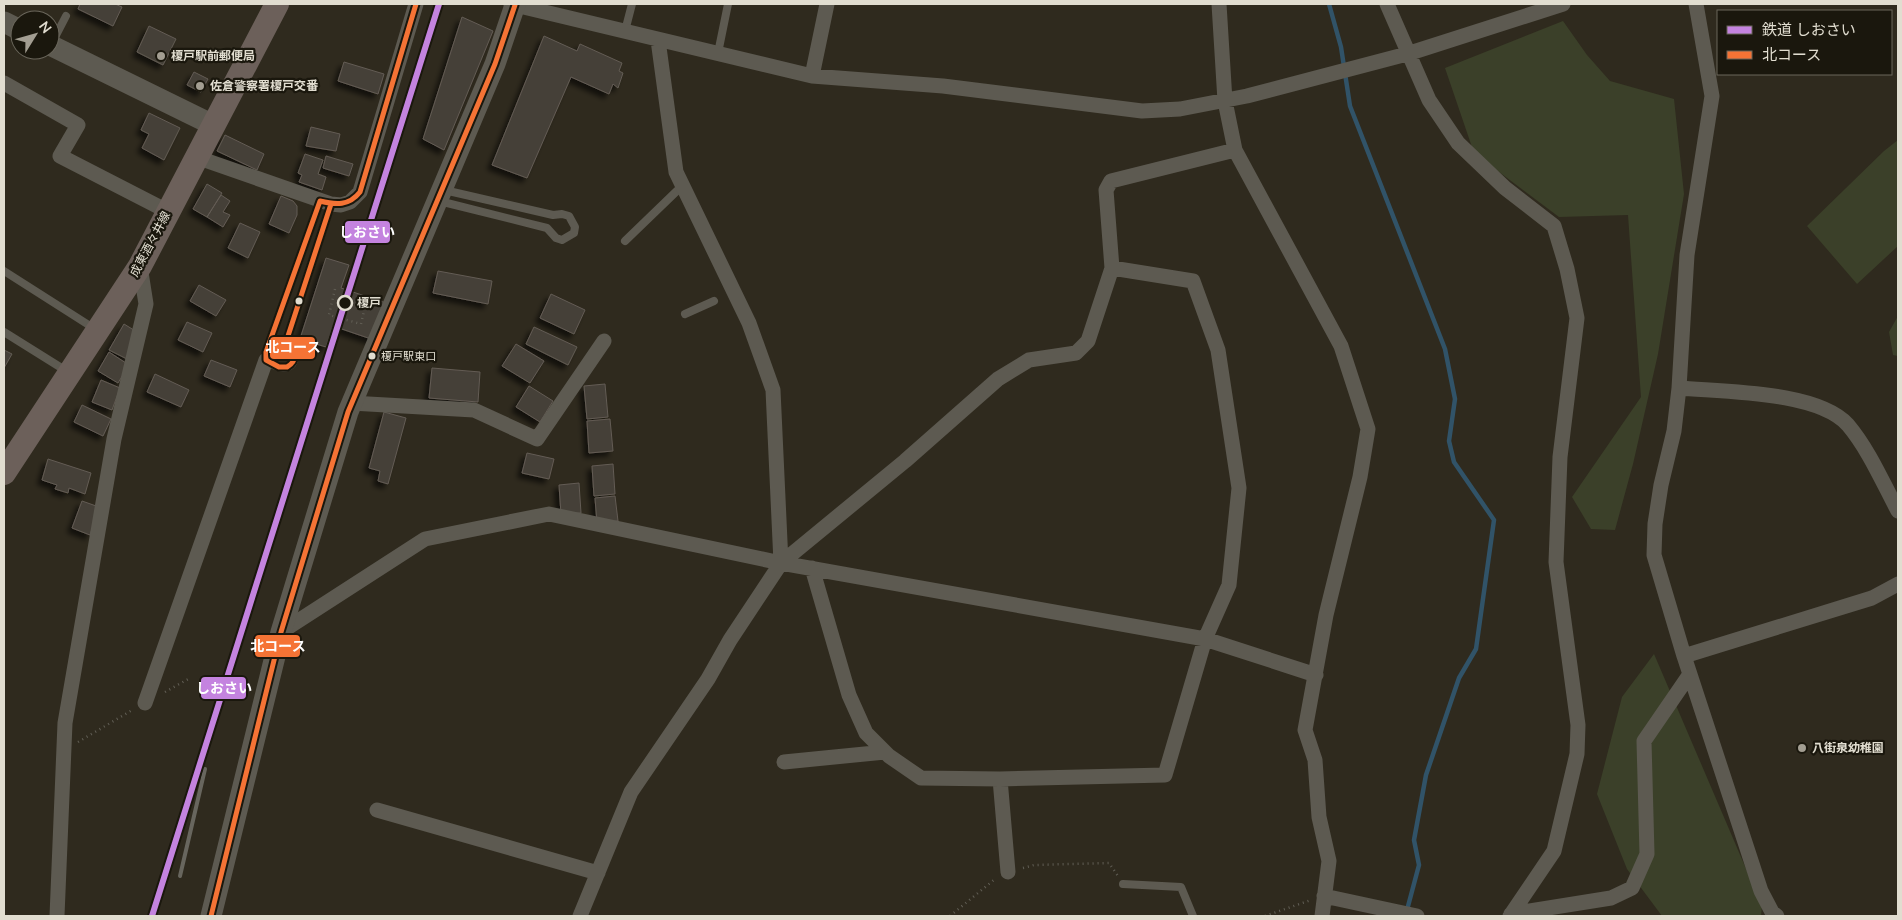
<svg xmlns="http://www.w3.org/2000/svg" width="1902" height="920" font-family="'Nunito Sans','Noto Sans JP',sans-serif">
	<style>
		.green { fill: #3b4029 }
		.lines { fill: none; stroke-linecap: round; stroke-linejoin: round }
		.stream { stroke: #315368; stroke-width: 4.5 }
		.building { fill: #453f38; stroke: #635c54; filter: url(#shadow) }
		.path { stroke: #615e55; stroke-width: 2.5; stroke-dasharray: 1 4; stroke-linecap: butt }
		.lane { stroke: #5d5a51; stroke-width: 8 }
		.street { stroke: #5d5a51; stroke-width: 15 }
		.secondary { stroke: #5d5a51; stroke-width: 21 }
		.primary { stroke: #6c605a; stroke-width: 24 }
		.rail { stroke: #68665e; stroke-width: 4 }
		.bus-1-casing { stroke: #1a170d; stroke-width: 9 }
		.bus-1 { stroke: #f57335; stroke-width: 5 }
		.rail-1-casing { stroke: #1a170d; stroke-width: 10 }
		.rail-1 { stroke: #c483df; stroke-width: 6 }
		.poi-dot { fill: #a39e92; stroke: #1a170d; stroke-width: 2 }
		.bus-dot { fill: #e1ddd0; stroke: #1a170d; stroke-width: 2 }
		.stop-dot { fill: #1a170d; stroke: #e1ddd0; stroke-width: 2.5 }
		.labels { text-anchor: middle; stroke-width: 4.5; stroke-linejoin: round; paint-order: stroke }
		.bus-label { font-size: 11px; fill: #e1ddd0; stroke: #1a170d; text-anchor: start }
		.poi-label { font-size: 12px; font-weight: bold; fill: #e1ddd0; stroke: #1a170d; text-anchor: start }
		.street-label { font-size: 12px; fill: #e1ddd0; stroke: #1a170d }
		.stop-label { font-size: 12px; font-weight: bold; fill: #e1ddd0; stroke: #1a170d; text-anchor: start }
		.line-badge { stroke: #1a170d; stroke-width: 2 }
		.badge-label { font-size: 14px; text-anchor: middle; font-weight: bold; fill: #fff }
	</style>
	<defs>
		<filter id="shadow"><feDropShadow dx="-4.5" dy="4.5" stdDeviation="2.5" flood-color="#0009"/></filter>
	</defs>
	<rect width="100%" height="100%" fill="#2f2a1e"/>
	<path class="green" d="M1563 21 1587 55 1610 81 1674 99 1684 194 1658 354 1633 464 1615 530 1591 529 1572 497 1641 397 1628 215 1559 217 1474 153 1445 68Z
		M1898 140V246L1857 284 1807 226 1884 151Z
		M1898 316V356L1893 355 1889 332Z
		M1654 654 1762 906 1761 916H1662L1627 869 1597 794 1622 697Z"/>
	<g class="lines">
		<path class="stream" d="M1329 4 1341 47 1350 106 1445 349 1455 399 1449 441 1454 462 1494 520 1476 649 1459 678 1426 775 1414 840 1419 865 1407 910"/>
	</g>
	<path class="building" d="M80 4H115L122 7 113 26 78 9Z
		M462 17 493 31 444 150 423 139Z
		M149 26 176 39 163 65 137 52Z
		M544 36 577 51 580 44 622 63 619 71 623 73 618 88 613 84 609 94 571 77 527 178 492 165Z
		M344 62 384 74 378 94 338 81Z
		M194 72 208 79 201 92 187 85Z
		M149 113 180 128 164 160 142 148 149 134 141 130Z
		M311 127 340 134 336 151 306 146Z
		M225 135 264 154 257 170 217 151Z
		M305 154 323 160 318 174 326 177 322 190 299 182 302 175 298 173Z
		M326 156 353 164 349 176 323 168Z
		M207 184 222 193 207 217 193 209Z
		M221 195 230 201 223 212 230 215 223 227 207 217Z
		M281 196 293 201 297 206V215L289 233 269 224Z
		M240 223 260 232 248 258 228 248Z
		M326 258 349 265 341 288 389 304 377 341 333 326 326 347 300 339Z
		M438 271 492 281 488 304 433 293Z
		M199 285 226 300 216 316 190 301Z
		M551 294 585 310 574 334 540 318Z
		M187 322 212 333 203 352 178 340Z
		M124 324 137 332 127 359 109 350Z
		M534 327 577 347 568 365 526 344Z
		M516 344 544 361 530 383 502 366Z
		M4 350 12 354 4 368Z
		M109 352 129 365 118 383 98 371Z
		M211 360 237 370 230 387 204 376Z
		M432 368 480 372 478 402 429 398Z
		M155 374 189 390 181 407 147 392Z
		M101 380 120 388 112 410 92 402Z
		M605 384 608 417 587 419 584 386Z
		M529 386 553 401 540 422 516 407Z
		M82 405 111 419 103 436 74 422Z
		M384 412 406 418 388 484 378 481 380 471 369 468Z
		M610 419 613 451 589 453 587 421Z
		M527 453 554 459 549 479 522 473Z
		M48 459 91 473 85 494 69 488 68 493 55 489 57 485 42 480Z
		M613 464 615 494 594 496 592 466Z
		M579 483 581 513 561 514 559 485Z
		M615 496 618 521 597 523 595 498Z
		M82 501 99 507 90 535 72 528Z"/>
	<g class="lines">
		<path class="path" d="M335 289 329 315 361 324 367 298
			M165 692 190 678
			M78 742 134 709
			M1023 868 1034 865 1109 863 1118 876
			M950 916 995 879
			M1265 916 1311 900"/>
		<path class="lane" d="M625 31 632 4
			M51 45 66 16
			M718 53 728 4
			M320 201 266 352V360C275 368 293 374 295 356 295 348 290 343 288 336L331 204
			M439 201 547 228 556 238 562 240 574 233 575 227 569 216 562 214 553 215 444 190
			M625 241 683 185
			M4 271 95 329
			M685 314 714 301
			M4 332 68 372
			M1123 884 1181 887 1193 916"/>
		<path class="street" d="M511 4 812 76 943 86 1142 111 1180 109 1247 96 1407 54 1563 4
			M1219 4 1225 101 1235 150 1341 346 1368 429 1360 477 1326 615 1305 730 1315 760 1319 817 1329 861 1322 916
			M1387 4 1429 100 1458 143 1505 188 1554 226 1567 269 1577 318 1560 457 1556 562 1578 725 1577 754 1554 851 1510 916
			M1696 4 1712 96 1687 255 1679 388 1674 431 1661 485 1655 524 1654 555 1684 656 1761 891 1772 912 1777 916
			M658 40 676 172 749 323 773 390 781 563
			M812 76 827 4
			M4 83 78 125 60 156 167 211
			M196 157 331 204 341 205 350 202 360 192 416 4
			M1679 388C1723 392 1818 391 1848 425 1869 450 1883 483 1898 511
			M351 403 474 410 537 439 604 341
			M812 568 849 695 866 733 889 756 921 778 1000 779 1008 872
			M281 632 425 539 549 514 781 563 1205 639 1316 675
			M1684 656 1872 598 1898 584
			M145 703 266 360
			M784 762 885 752
			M1000 779 1165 775 1205 639 1229 585 1239 488 1218 350 1193 281 1112 268
			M377 810 598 873
			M1324 896 1417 916
			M1511 914 1611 898 1632 888 1647 854 1644 741 1690 674
			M57 916 65 723 114 439 146 304 140 266
			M580 916 631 792 708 679 730 640 781 563 905 461 998 379 1029 360 1076 353 1088 341 1112 268 1106 190 1111 181 1235 150"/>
		<path class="secondary" d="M4 22 20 30
			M50 45 213 125
			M211 916 281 632 348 412 495 64 515 5"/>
		<path class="primary" d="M4 473 140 266 277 4"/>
		<path class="rail" d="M180 876 205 769"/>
		<defs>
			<path id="bus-1" d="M331 204 288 336C292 347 301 359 287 367H279L266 360V352L320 201C336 205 349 206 360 192L416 4
				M211 916 281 632 348 412 495 64 515 5"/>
		</defs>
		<use href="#bus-1" class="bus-1-casing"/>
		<use href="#bus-1" class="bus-1"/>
		<defs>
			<path id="rail-1" d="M152 916 439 4"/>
		</defs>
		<use href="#rail-1" class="rail-1-casing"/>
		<use href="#rail-1" class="rail-1"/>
	</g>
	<g class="poi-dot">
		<circle cx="161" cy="56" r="5"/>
		<circle cx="200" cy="86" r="5"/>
		<circle cx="1802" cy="748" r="5"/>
	</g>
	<g class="bus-dot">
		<circle cx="299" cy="301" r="4.5"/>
		<circle cx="372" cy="356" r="4.5"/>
	</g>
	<circle class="stop-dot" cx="345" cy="303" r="7"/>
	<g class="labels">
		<g class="bus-label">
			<text x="381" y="360">榎戸駅東口</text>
		</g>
		<g class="poi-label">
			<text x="171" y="60">榎戸駅前郵便局</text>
			<text x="210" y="90">佐倉警察署榎戸交番</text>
			<text x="1812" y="752">八街泉幼稚園</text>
		</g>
		<g class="street-label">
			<text transform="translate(150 244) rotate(-62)" y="4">成東酒々井線</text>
		</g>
		<g class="stop-label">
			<text x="357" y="307">榎戸</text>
		</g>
	</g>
	<g class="line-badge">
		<rect x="344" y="220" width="47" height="24" rx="5" fill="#c483df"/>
		<rect x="269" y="336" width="47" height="24" rx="5" fill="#f57335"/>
		<rect x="254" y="634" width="47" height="24" rx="5" fill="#f57335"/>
		<rect x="200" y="676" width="47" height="24" rx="5" fill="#c483df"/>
	</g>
	<g class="badge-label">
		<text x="367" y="237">しおさい</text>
		<text x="293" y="352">北コース</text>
		<text x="278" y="651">北コース</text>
		<text x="224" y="693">しおさい</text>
	</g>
	<rect width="1902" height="920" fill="none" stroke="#e1ddd0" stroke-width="10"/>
	<rect x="1717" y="10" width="175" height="65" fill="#1a170d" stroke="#6a665b"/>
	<rect x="1727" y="26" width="25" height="8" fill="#c483df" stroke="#6a665b"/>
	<text x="1762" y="35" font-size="15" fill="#e1ddd0">鉄道 しおさい</text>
	<rect x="1727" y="51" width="25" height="8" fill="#f57335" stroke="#6a665b"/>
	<text x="1762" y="60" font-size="15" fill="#e1ddd0">北コース</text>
	<g transform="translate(35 35) rotate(53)"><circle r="24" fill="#1a170d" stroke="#6a665b"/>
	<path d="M0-4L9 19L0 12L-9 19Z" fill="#a39e92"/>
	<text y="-8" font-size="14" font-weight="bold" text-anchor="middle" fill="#e1ddd0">N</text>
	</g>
</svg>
